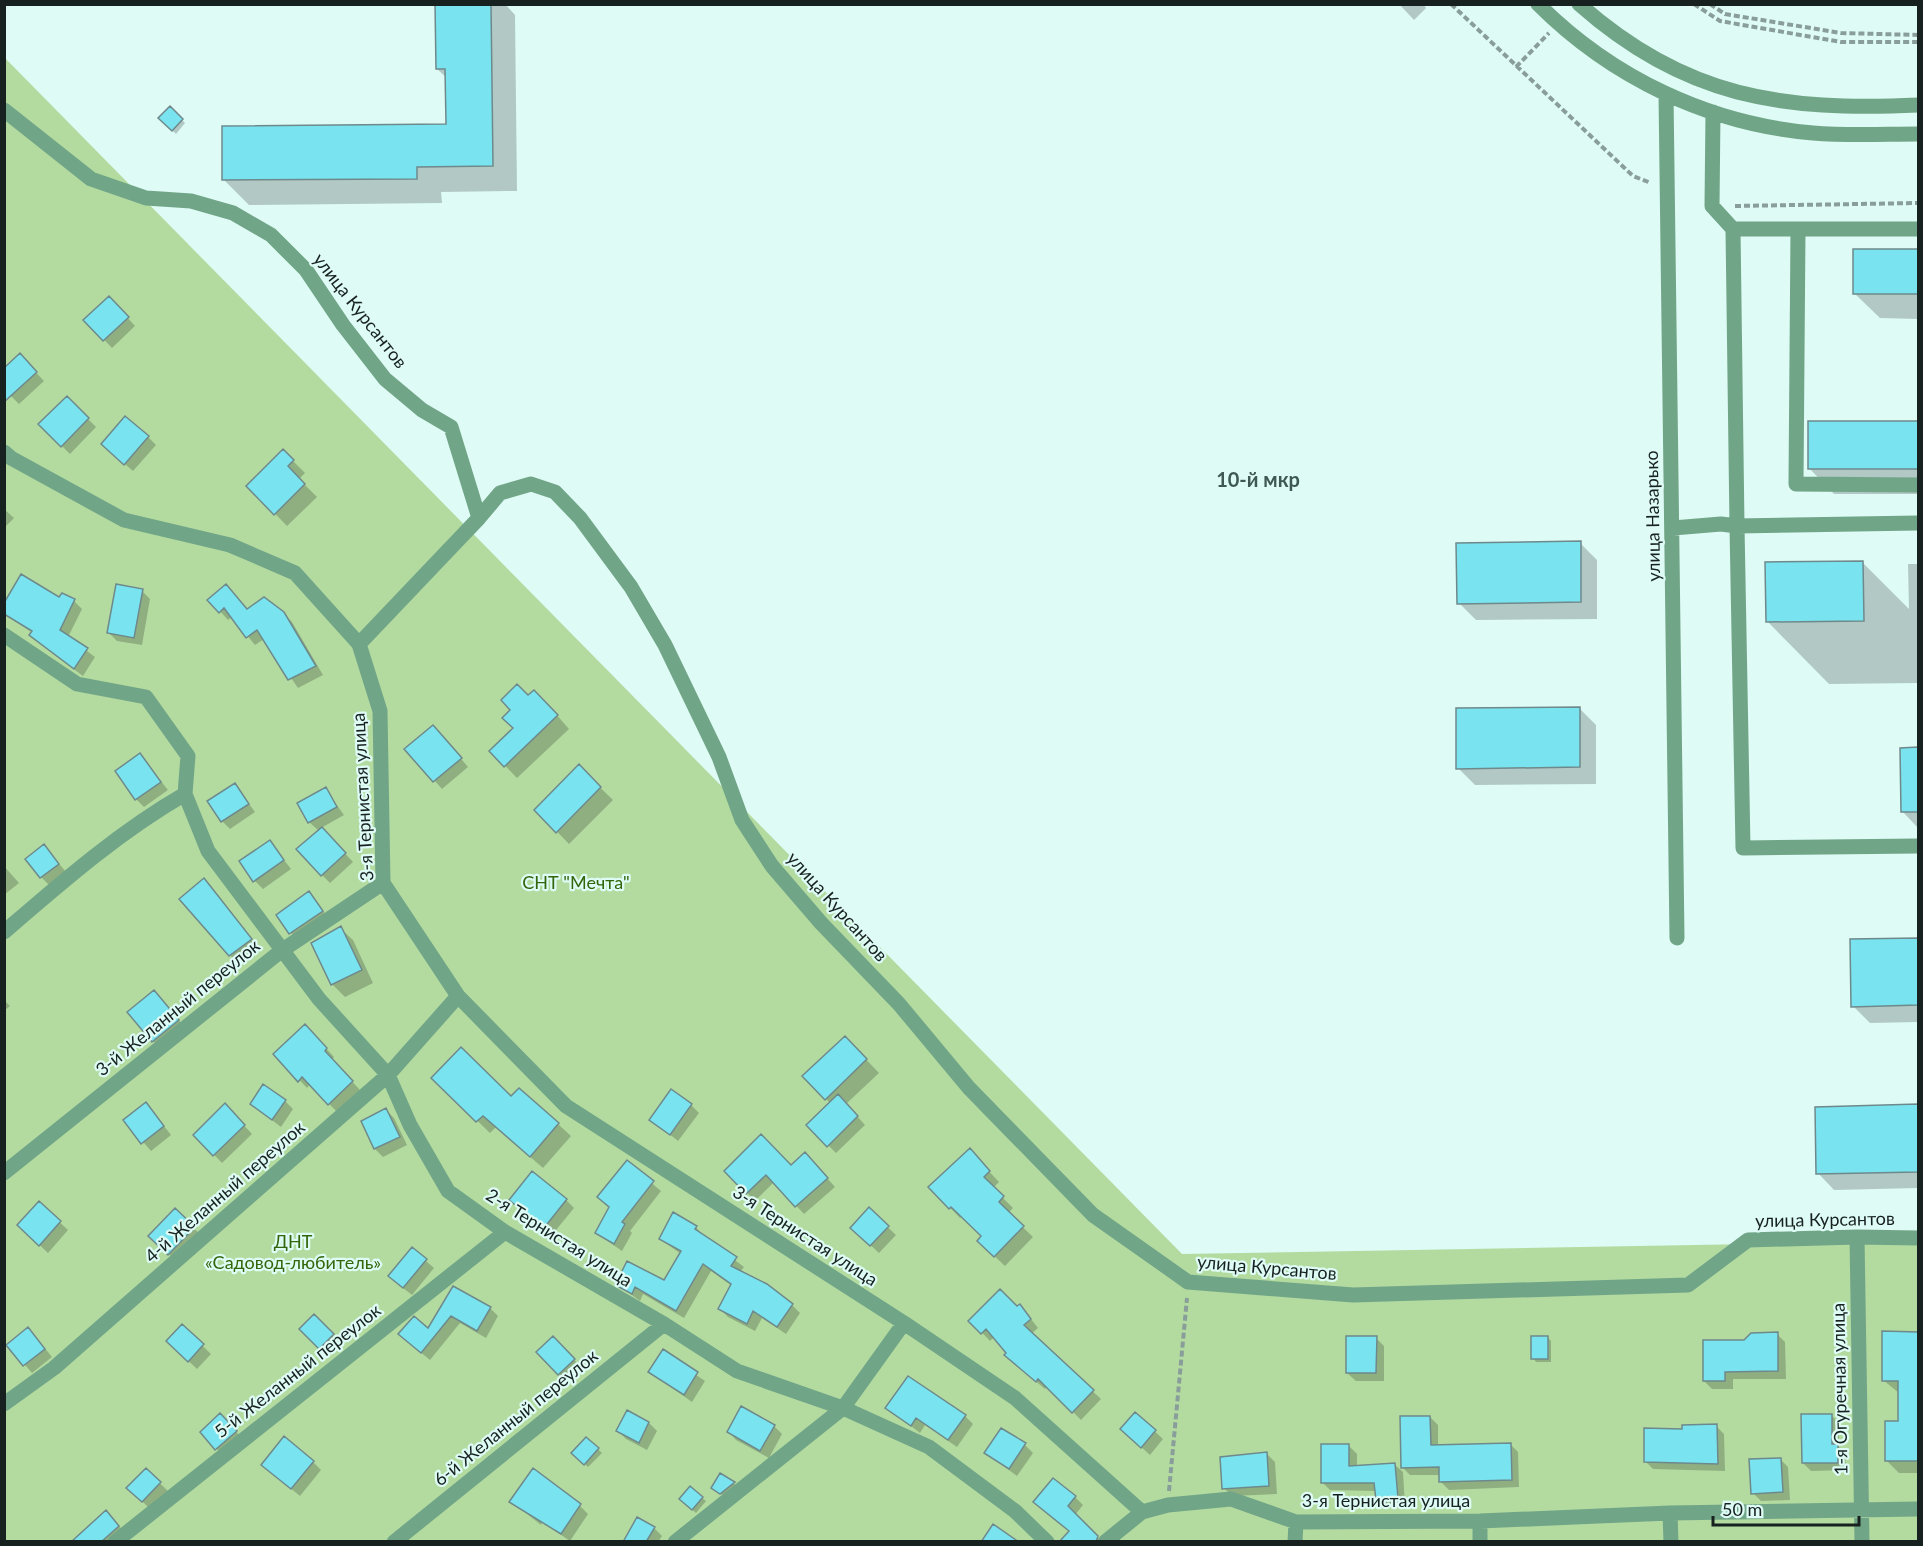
<svg xmlns="http://www.w3.org/2000/svg" width="1923" height="1546" font-family="Lato,sans-serif">
	<style>
		.green { fill: #b3dba0 }
		.shadow { fill: #0003 }
		.building { fill: #79e4ef; stroke: #6e898c; stroke-width: 1.5 }
		.lines { fill: none; stroke-linecap: round; stroke-linejoin: round }
		.path { stroke: #899e9a; stroke-width: 4; stroke-dasharray: 6 3; stroke-linecap: butt }
		.minor { stroke: #71a587; stroke-width: 15 }
		.labels { text-anchor: middle; stroke-width: 4.5; stroke-linejoin: round; paint-order: stroke }
		.street-label { font-size: 18px; fill: #172220; stroke: #defbf5 }
		.park-label { font-size: 18px; fill: #326609; stroke: #defbf5 }
		.neighbourhood-label { font-size: 20px; font-weight: bold; fill: #3f5853; stroke: #defbf5 }
	</style>
	<rect width="100%" height="100%" fill="#defbf5"/>
	<path class="green" d="M4 57 1182 1254 1918 1241V1541H5Z"/>
	<path class="shadow" d="M437 4H505L515 15 517 191 441 192 442 203 249 205 224 180 447 125V78L437 69Z
		M1399 4H1423L1426 8 1414 20Z
		M170 108 185 123 176 134 160 118Z
		M1855 250H1918V319L1880 318 1854 293Z
		M117 306 135 326 112 348 85 320Z
		M28 364 44 381 19 404 4 389Z
		M67 398 96 427 70 454 40 424Z
		M1809 423H1918V494H1834L1809 468Z
		M148 437 156 445 133 471 111 452Z
		M283 451 305 473 299 479 317 497 287 526 248 486Z
		M4 509 14 518 4 528Z
		M1580 543 1597 560V619L1476 620 1459 603Z
		M1862 562 1909 609 1908 564H1918V683L1829 684 1768 622Z
		M142 591 150 599 142 645 117 641 109 633Z
		M60 599 74 601 82 609 68 637 95 657 83 676 39 643 33 633 4 614Z
		M210 600 248 610 283 613 292 622 323 675 298 688 264 639 255 645 232 617 228 620Z
		M529 697 547 704 569 729 517 778 491 751 515 728Z
		M1579 708 1596 725V784L1475 785 1458 768Z
		M441 735 468 767 442 789 406 749Z
		M1902 749H1918V828L1903 812Z
		M140 755 168 790 144 807 136 799Z
		M579 767 613 800 569 844 536 810Z
		M235 785 255 812 230 829 222 821Z
		M325 789 344 815 321 828 353 862 330 883 322 875 319 831 309 822Z
		M270 842 291 869 263 889 255 881Z
		M44 846 66 872 49 885 41 877Z
		M4 866 19 883 4 895Z
		M209 884 255 945 235 960 230 955Z
		M309 893 330 920 299 941 291 933Z
		M340 928 353 940 373 983 345 997 332 984Z
		M1918 939V1022L1870 1023 1853 1006 1851 941Z
		M4 1000 10 1006 4 1011Z
		M162 1000 186 1029 161 1049 153 1041Z
		M313 1034 334 1057 332 1060 360 1090 337 1112 310 1084 307 1088 275 1054Z
		M857 1050 879 1073 846 1104 865 1125 836 1153 808 1125 830 1103 804 1076Z
		M433 1078 512 1098 558 1124 571 1136 543 1168 496 1127 490 1133Z
		M285 1101 293 1109 281 1127 251 1104Z
		M225 1105 252 1134 222 1163 195 1135Z
		M691 1105 699 1113 678 1141 651 1119Z
		M1918 1106V1188L1834 1190 1818 1173 1816 1108Z
		M386 1110 394 1118 407 1145 383 1157 375 1149 363 1122Z
		M153 1112 171 1135 151 1151 125 1121Z
		M970 1151 999 1182 993 1188 1013 1208 1008 1213 1033 1237 1005 1266 989 1251 983 1236 962 1216 960 1218 930 1187Z
		M627 1162 661 1191 630 1231 632 1233 622 1251 596 1233 610 1208Z
		M813 1162 835 1187 804 1214 774 1182 755 1201 726 1171 791 1167Z
		M511 1200H566L574 1208 552 1235Z
		M39 1203 68 1230 48 1253 27 1233Z
		M869 1209 896 1235 879 1253 852 1228Z
		M175 1210 202 1236 177 1262 150 1236Z
		M696 1227 703 1236 744 1267 740 1272 792 1305 800 1313 786 1334 762 1318 755 1331 728 1317 720 1309 732 1286 711 1271 684 1318 643 1294 640 1301 617 1284 665 1282 681 1254 660 1239Z
		M412 1249 434 1268 412 1295 398 1284Z
		M454 1288 490 1308 498 1316 486 1338 460 1323 430 1360 408 1342 429 1330Z
		M1017 1308 1027 1314 1038 1328 1031 1334 1101 1399 1081 1420 1047 1386 1045 1389 1014 1363 994 1337 990 1341 971 1321Z
		M314 1317 341 1343 328 1356 301 1329Z
		M182 1326 211 1354 197 1369 176 1349Z
		M1884 1333H1918V1473H1899L1886 1460 1899 1422V1393L1883 1380Z
		M1777 1334 1785 1342 1786 1379H1733V1389H1712L1704 1381 1745 1341Z
		M36 1337 52 1357 32 1373 8 1345Z
		M1547 1337 1551 1341V1362H1536L1533 1358Z
		M553 1338 582 1368 567 1382 538 1352Z
		M1376 1338 1384 1346V1381H1356L1347 1373Z
		M663 1352 705 1381 692 1402 650 1372Z
		M887 1407 965 1416 973 1424 957 1447 925 1425 920 1433Z
		M628 1412 649 1423 657 1431 647 1450 626 1439 618 1431Z
		M1136 1414 1163 1439 1150 1455 1130 1437Z
		M1831 1415 1839 1423V1447L1845 1454 1846 1470 1811 1471 1803 1463Z
		M1430 1417 1438 1425V1446L1510 1444 1518 1452 1519 1487 1449 1490 1441 1482V1475H1410L1402 1467Z
		M228 1423 244 1440 224 1457 202 1432Z
		M774 1426 782 1434 769 1458 736 1440 728 1431Z
		M1716 1426 1724 1434 1725 1471 1653 1469 1645 1461 1684 1430Z
		M587 1439 602 1453 588 1467 573 1453Z
		M1025 1445 1033 1453 1017 1476 986 1453Z
		M1349 1446 1357 1454V1467L1394 1464 1403 1472 1405 1506 1385 1508 1377 1499 1376 1491 1330 1490 1322 1482Z
		M1267 1454 1275 1462 1277 1494 1232 1496 1224 1488Z
		M1780 1459 1788 1467 1790 1500 1761 1501 1753 1493Z
		M313 1462 321 1470 300 1496 271 1472Z
		M146 1470 168 1491 150 1509 129 1488Z
		M721 1475 737 1486 724 1496 713 1488Z
		M690 1488 706 1501 696 1513 681 1499Z
		M1075 1497 1083 1505 1075 1515 1102 1542H1063L1071 1532 1043 1510Z
		M511 1501 580 1506 588 1514 570 1541 542 1522 541 1525Z
		M114 1520 126 1534 118 1542H79Z
		M654 1528 662 1536 658 1542H631Z"/>
	<path class="building" d="M435 4H491L493 166 417 167V179L222 180V126L446 124 445 69H436Z
		M170 106 183 119 172 131 158 118Z
		M1853 249H1918V294H1853Z
		M109 296 129 317 103 341 83 320Z
		M20 353 37 372 4 402V368Z
		M67 396 89 418 61 447 38 424Z
		M125 416 149 436 124 465 101 444Z
		M1808 421H1918V469H1808Z
		M283 449 294 460 288 466 305 484 274 515 246 486Z
		M1581 541V602L1457 604 1456 543Z
		M1863 561 1864 621 1766 622 1765 562Z
		M21 574 59 597 62 593 75 599 60 630 88 648 74 669 29 635 32 631 4 614V603Z
		M116 584 143 589 134 638 107 633Z
		M226 584 247 609 264 597 284 612 316 666 288 680 257 630 246 638 224 608 219 613 207 600Z
		M517 684 528 695 534 690 558 715 504 767 489 751 513 728 502 718 510 710 501 700Z
		M1580 707V767L1456 769V708Z
		M433 725 462 758 433 782 404 749Z
		M1918 747V812H1901L1900 748Z
		M140 753 161 782 135 800 115 771Z
		M579 764 601 787 556 833 534 810Z
		M235 783 249 804 221 822 207 801Z
		M326 787 337 807 308 823 297 803Z
		M322 827 346 853 321 876 296 849Z
		M270 840 284 860 253 882 239 861Z
		M44 844 59 864 40 878 25 859Z
		M204 878 252 939 229 956 179 899Z
		M309 891 323 911 289 934 276 915Z
		M341 926 362 970 331 985 311 943Z
		M1918 938V1005L1851 1007 1850 939Z
		M154 990 179 1020 152 1042 127 1012Z
		M305 1024 327 1048 325 1051 353 1081 328 1105 302 1077 298 1082 273 1054Z
		M845 1036 867 1059 825 1100 802 1076Z
		M461 1047 511 1096 519 1088 559 1123 530 1157 483 1116 476 1122 431 1078Z
		M263 1084 286 1100 272 1120 250 1104Z
		M671 1089 692 1104 670 1135 649 1120Z
		M838 1094 858 1116 827 1147 806 1125Z
		M146 1102 164 1126 141 1144 123 1120Z
		M225 1103 245 1125 213 1156 193 1135Z
		M1918 1104V1172L1816 1174 1815 1107Z
		M386 1108 400 1137 374 1149 361 1121Z
		M761 1134 791 1165 805 1152 828 1178 795 1207 766 1175 746 1194 724 1171Z
		M970 1148 990 1171 984 1177 1004 1196 999 1202 1024 1226 994 1257 977 1241 981 1236 951 1207 949 1209 928 1187Z
		M627 1160 654 1181 622 1222 625 1224 614 1244 595 1233 609 1207 597 1197Z
		M532 1171 567 1199 544 1228 509 1200Z
		M39 1201 61 1221 39 1246 17 1225Z
		M869 1207 889 1226 870 1246 850 1228Z
		M175 1208 195 1227 168 1255 148 1236Z
		M673 1212 697 1226 695 1229 737 1257 731 1266 767 1284 793 1304 777 1327 753 1311 747 1324 718 1309 731 1284 703 1264 676 1311 635 1287 632 1294 615 1285 627 1261 664 1280 681 1251 659 1239Z
		M412 1247 427 1259 403 1288 388 1276Z
		M453 1286 491 1307 477 1331 451 1316 421 1353 398 1334 414 1316 428 1328Z
		M1000 1289 1017 1306 1020 1304 1031 1319 1024 1325 1094 1390 1072 1413 1038 1379 1036 1382 1004 1355 1006 1353 986 1329 981 1334 968 1321Z
		M314 1314 334 1334 319 1349 299 1329Z
		M182 1324 204 1344 188 1362 166 1341Z
		M28 1327 45 1349 23 1366 6 1345Z
		M1882 1331 1918 1332V1461H1885V1421H1898V1381H1882Z
		M1778 1332V1371L1725 1372V1381H1703V1340H1744L1751 1333Z
		M553 1336 575 1359 558 1375 536 1352Z
		M1346 1336H1377L1376 1373H1346Z
		M1531 1336H1548V1359H1531Z
		M663 1349 698 1372 684 1395 648 1372Z
		M908 1376 966 1415 948 1440 916 1418 911 1426 885 1408Z
		M741 1406 775 1425 760 1451 727 1432Z
		M627 1410 649 1422 639 1443 616 1431Z
		M1135 1412 1156 1430 1141 1448 1120 1429Z
		M220 1413 237 1431 215 1450 200 1432Z
		M1801 1414H1832V1444H1838V1463H1802Z
		M1400 1416H1430L1431 1445 1511 1443 1512 1480 1439 1482V1467L1401 1468Z
		M1717 1424 1718 1464 1644 1462V1428L1682 1429V1425Z
		M1001 1428 1026 1443 1009 1469 984 1453Z
		M284 1436 314 1461 291 1489 261 1465Z
		M586 1437 599 1448 584 1465 571 1453Z
		M1321 1444H1349V1466L1395 1463 1398 1498 1376 1500 1374 1483H1321Z
		M1267 1452 1269 1486 1222 1489 1220 1457Z
		M1781 1458 1783 1492 1751 1494 1749 1459Z
		M146 1468 161 1482 142 1502 126 1488Z
		M533 1468 581 1504 561 1534 509 1502Z
		M720 1473 735 1482 720 1494 711 1488Z
		M1053 1478 1076 1496 1068 1506 1098 1536 1096 1542H1059L1069 1531 1033 1502Z
		M690 1486 703 1497 692 1510 679 1499Z
		M106 1510 119 1526 101 1542H71Z
		M637 1517 655 1527 646 1542H623Z
		M993 1524 1019 1542H981Z"/>
	<g class="lines">
		<path class="path" d="M1451 4 1633 176 1651 183
			M1694 4 1720 21 1841 42H1918
			M1710 4 1725 14 1841 33 1918 35
			M1516 67 1549 33
			M1735 206 1918 203
			M1169 1491 1187 1298"/>
		<path class="minor" d="M1538 4C1612 78 1709 124 1813 133 1848 136 1884 134 1918 134
			M1579 4C1685 98 1782 111 1918 105
			M1666 94 1677 938
			M4 110 91 179 146 198 191 201 233 213 271 235 306 270 343 325 385 379 422 410 451 427 479 518 500 493 531 484 555 492 580 518 631 587 665 645 719 757 742 820 772 866 821 923 899 1004 969 1088 1093 1215 1188 1282 1353 1295 1688 1285 1748 1240 1857 1237 1918 1238
			M1713 112 1712 206 1733 229 1737 526 1918 523
			M1733 229H1918
			M1798 229 1796 484 1918 485
			M4 452 11 458 124 520 230 545 295 573 359 644 380 711 383 883 458 996 566 1106 904 1323 1015 1398 1142 1512 1168 1505 1231 1499 1296 1522 1480 1521 1670 1513 1918 1509
			M1673 528 1721 524 1737 526 1743 848 1918 846
			M4 635 77 684 146 697 188 756 185 794 208 851 319 999 388 1075 410 1125 448 1191 505 1232 664 1324 737 1371 843 1408 929 1447 1015 1511 1047 1542
			M359 644 479 518
			M4 932C62 882 119 832 185 794
			M4 1173 281 951 383 883
			M1857 1237 1862 1542
			M4 1404 54 1368 388 1075 458 996
			M1670 1513 1671 1542
			M1480 1521V1542
			M115 1542 505 1232
			M394 1542 664 1324
			M675 1542 843 1408 904 1323
			M1105 1542 1142 1512
			M1295 1542 1296 1522"/>
	</g>
	<g class="labels">
		<g class="street-label">
			<text transform="translate(360 311) rotate(52)" y="6">улица Курсантов</text>
			<text transform="translate(1653 516) rotate(-91)" y="6">улица Назарько</text>
			<text transform="translate(363 797) rotate(-93)" y="6">3-я Тернистая улица</text>
			<text transform="translate(837 907) rotate(48)" y="6">улица Курсантов</text>
			<text transform="translate(178 1008) rotate(-39)" y="6">3-й Желанный переулок</text>
			<text transform="translate(225 1192) rotate(-41)" y="6">4-й Желанный переулок</text>
			<text transform="translate(1825 1220) rotate(-1)" y="6">улица Курсантов</text>
			<text transform="translate(805 1236) rotate(33)" y="6">3-я Тернистая улица</text>
			<text transform="translate(559 1238) rotate(32)" y="6">2-я Тернистая улица</text>
			<text transform="translate(1267 1268) rotate(5)" y="6">улица Курсантов</text>
			<text transform="translate(298 1371) rotate(-38)" y="6">5-й Желанный переулок</text>
			<text transform="translate(1840 1389) rotate(-91)" y="6">1-я Огуречная улица</text>
			<text transform="translate(516 1418) rotate(-39)" y="6">6-й Желанный переулок</text>
			<text x="1386" y="1507">3-я Тернистая улица</text>
		</g>
		<g class="park-label">
			<text x="576" y="889">СНТ "Мечта"</text>
			<text x="293" y="1248">ДНТ<tspan x="293" dy="21">«Садовод-любитель»</tspan></text>
		</g>
		<g class="neighbourhood-label">
			<text x="1258" y="487">10-й мкр</text>
		</g>
	</g>
	<rect width="1923" height="1546" fill="none" stroke="#172220" stroke-width="12"/>
	<path d="M1713 1516v9h146v-9" fill="none" stroke="#172220" stroke-width="3"/>
	<text x="1722" y="1516" font-size="18" fill="#172220" stroke="#defbf5" stroke-width="4.5" paint-order="stroke">50 m</text>
</svg>
